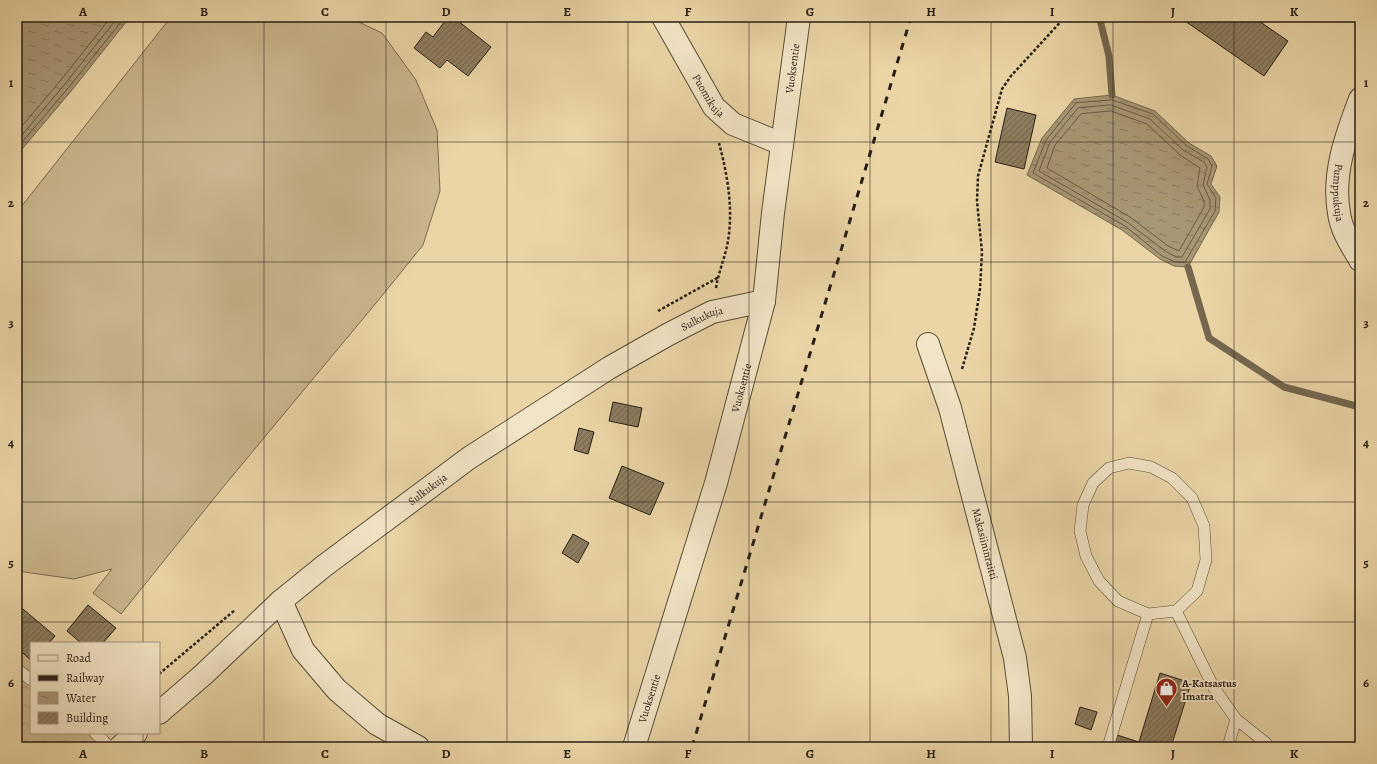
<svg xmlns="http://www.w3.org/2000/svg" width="1377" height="764" font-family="Alegreya,serif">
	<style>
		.forest { fill: url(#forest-crowns); stroke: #786a51 }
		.pitch { fill: #cab68e; stroke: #786a51 }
		.water { fill: url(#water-ripples); stroke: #74674e }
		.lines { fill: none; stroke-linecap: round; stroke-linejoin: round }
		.shore { stroke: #685a44; stroke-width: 1 }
		.stream { stroke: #74674e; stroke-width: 7 }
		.building { fill: url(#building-hatch); stroke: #271e14 }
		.service-casing { stroke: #584c39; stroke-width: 12 }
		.minor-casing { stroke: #584c39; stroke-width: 24 }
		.tertiary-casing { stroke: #584c39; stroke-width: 24 }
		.path { stroke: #271e14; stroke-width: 2.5; stroke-dasharray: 3 2; stroke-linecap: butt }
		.service { stroke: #f2e4c6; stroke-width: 11 }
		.minor { stroke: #f2e4c6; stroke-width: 22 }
		.tertiary { stroke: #f2e4c6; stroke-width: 22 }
		.rail { stroke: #271e14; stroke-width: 3; stroke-dasharray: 7 7; stroke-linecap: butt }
		.grid { fill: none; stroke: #271e14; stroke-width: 1; stroke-opacity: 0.55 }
		.labels { text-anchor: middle; stroke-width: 4; stroke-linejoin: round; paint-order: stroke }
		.street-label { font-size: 11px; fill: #271e14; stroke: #f2e4c6 }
		.poi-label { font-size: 11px; font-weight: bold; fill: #271e14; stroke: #f2e4c6; text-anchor: start }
		.neatline { fill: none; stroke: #271e14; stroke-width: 1.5 }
		.grid-label { font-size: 13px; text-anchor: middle; font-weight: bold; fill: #271e14 }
	</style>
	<defs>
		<pattern id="forest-crowns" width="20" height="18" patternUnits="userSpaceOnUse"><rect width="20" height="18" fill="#cab68e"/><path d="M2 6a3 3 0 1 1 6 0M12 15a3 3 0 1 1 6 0" fill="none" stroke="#ae9c7a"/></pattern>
		<pattern id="water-ripples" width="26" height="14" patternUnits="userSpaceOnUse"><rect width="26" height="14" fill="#a89775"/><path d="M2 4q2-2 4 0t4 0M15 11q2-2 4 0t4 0" fill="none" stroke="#897b5f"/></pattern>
		<pattern id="building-hatch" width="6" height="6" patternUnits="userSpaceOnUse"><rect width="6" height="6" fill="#8d7d60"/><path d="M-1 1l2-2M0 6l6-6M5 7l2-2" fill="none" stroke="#73664e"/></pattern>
	</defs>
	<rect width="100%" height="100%" fill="#ebd5a7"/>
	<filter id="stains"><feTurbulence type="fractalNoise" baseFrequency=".005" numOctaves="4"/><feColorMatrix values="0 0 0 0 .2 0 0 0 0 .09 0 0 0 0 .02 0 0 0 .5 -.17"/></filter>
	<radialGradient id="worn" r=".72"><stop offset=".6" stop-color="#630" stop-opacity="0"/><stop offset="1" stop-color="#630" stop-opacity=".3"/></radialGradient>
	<path class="forest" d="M17 648 31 660V733H106L94 747H17Z"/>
	<path class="pitch" d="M171 17H348L382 33 416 80 437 130 440 191 423 245 381 297 224 486 121 614 93 593 112 569 74 579 17 571V212Z"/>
	<path class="water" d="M17 17H130L72 90 17 155Z
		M1112 95 1155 111 1189 143 1211 156 1217 166 1211 184 1220 197 1219 212 1188 267 1174 266 1160 259 1122 230 1027 175 1042 138 1074 99Z"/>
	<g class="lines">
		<path class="shore" d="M1112 100 1153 114 1187 146 1208 159 1212 166 1207 184 1216 198 1215 211 1185 262H1175L1162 256 1125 226 1033 173 1046 140 1076 103Z
			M1111 105 1150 119 1183 150 1204 162 1207 167 1203 185 1210 200V209L1182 257H1176L1165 251 1127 222 1039 171 1050 142 1078 108Z
			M1111 111 1147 124 1180 155 1200 168 1197 186 1204 201V207L1179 251 1168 246 1130 217 1047 168 1055 145 1081 114Z
			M17 132 61 80 111 17
			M17 141 65 84 118 17
			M17 148 69 87 125 17"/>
		<path class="stream" d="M1101 17 1100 20 1109 56 1112 95
			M1188 267 1209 338 1284 387 1360 407"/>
	</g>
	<path class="building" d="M448 17H453L491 47 468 76 447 60 440 68 414 48 426 32 433 37Z
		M1188 17H1253L1288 41 1264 76 1185 21Z
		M1007 108 1036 115 1024 169 995 162Z
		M613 402 642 408 638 427 609 421Z
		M579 428 594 432 588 454 574 450Z
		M622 466 664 483 650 515 609 498Z
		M573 534 589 543 578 563 562 553Z
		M17 604 55 636 49 643H31V660L17 648Z
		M88 605 116 628 103 643H81L67 631Z
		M1160 673 1191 683 1171 747H1114L1117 735 1139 742Z
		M1080 707 1097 712 1091 730 1075 724Z"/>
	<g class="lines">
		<defs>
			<path id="service" d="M1129 463 1151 467 1172 478 1192 498 1204 526 1206 560 1197 591 1176 611 1148 614 1118 601 1099 581 1086 556 1080 531 1083 505 1093 483 1109 468Z
				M1176 611 1214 688 1236 719 1228 747
				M17 669 31 680
				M1236 719 1266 743 1265 747
				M95 733 103 740 109 747
				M1108 747 1148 614"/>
			<g id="minor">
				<path id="s1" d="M663 17 714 107 733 124 782 144"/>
				<path id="s2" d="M1360 99C1346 136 1332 174 1339 213 1341 230 1352 246 1360 260"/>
				<path id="s3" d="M928 344 950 408 1015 658 1020 696 1021 747"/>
				<path d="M281 601 303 650 337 690 377 724 418 747"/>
				<path id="s4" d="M159 713 204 674 281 601 324 566 469 458 609 368 669 334 712 312 764 301"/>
				<path d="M120 747 136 733"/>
			</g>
			<g id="tertiary">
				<path id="s5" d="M634 747 716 483 764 301 773 213 799 17"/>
			</g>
		</defs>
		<use href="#service" class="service-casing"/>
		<use href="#minor" class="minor-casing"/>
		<use href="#tertiary" class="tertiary-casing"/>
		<path class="path" d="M716 288C718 274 724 260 727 246 734 212 728 177 719 143
			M658 311 719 277
			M962 369 974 328 980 289 982 252 977 201 978 176 1002 89 1011 76 1065 17
			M159 674 235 610"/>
		<use href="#service" class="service"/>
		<use href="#minor" class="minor"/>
		<use href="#tertiary" class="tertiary"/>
		<path class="rail" d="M692 747 911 17"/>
	</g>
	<path class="grid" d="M143 17V643M264 17V747M386 17V747M507 17V747M628 17V747M749 17V747M870 17V747M991 17V747M1113 17V747M1234 17V747M17 142H1360M17 262H1360M17 382H1360M17 502H1360M17 622H1360M143 733V747"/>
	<defs>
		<symbol id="shop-pin" viewBox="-11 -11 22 30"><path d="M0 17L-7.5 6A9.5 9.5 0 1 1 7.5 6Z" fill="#8f2418" stroke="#f2e4c6"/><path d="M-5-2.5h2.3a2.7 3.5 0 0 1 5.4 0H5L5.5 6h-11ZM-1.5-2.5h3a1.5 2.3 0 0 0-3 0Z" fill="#fff"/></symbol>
	</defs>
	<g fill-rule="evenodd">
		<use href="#shop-pin" x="1154" y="676" width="25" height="34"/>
	</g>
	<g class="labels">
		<g class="street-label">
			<text dy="4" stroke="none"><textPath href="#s5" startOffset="699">Vuoksentie</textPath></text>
			<text dy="4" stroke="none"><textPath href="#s1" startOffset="91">Puomikuja</textPath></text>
			<text dy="4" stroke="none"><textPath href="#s2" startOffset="97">Pumppukuja</textPath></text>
			<text dy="4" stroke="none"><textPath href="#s4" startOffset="674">Sulkukuja</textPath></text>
			<text dy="4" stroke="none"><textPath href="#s5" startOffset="375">Vuoksentie</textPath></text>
			<text dy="4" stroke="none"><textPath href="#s4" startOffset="350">Sulkukuja</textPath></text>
			<text dy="4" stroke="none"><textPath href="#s3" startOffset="208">Makasiininraitti</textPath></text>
			<text dy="4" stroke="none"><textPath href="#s5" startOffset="51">Vuoksentie</textPath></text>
		</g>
		<g class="poi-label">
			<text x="1182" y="687">A-Katsastus<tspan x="1182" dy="13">Imatra</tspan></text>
		</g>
	</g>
	<rect width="1377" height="764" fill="none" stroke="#ebd5a7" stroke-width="44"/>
	<rect x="30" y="642" width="130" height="92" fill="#f2e4c6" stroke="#a1957f"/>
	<rect x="38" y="655" width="20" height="6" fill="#f2e4c6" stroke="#a1957f"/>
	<text x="66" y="662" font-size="12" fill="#271e14">Road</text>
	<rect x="38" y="675" width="20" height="6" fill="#271e14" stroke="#a1957f"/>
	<text x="66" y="682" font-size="12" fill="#271e14">Railway</text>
	<rect x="38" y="692" width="20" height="12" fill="url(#water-ripples)" stroke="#a1957f"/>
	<text x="66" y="702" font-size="12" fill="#271e14">Water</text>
	<rect x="38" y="712" width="20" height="12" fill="url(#building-hatch)" stroke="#a1957f"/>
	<text x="66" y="722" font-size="12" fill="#271e14">Building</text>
	<rect x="22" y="22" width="1333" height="720" class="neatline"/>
	<g class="grid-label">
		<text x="83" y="16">A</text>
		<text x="204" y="16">B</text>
		<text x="325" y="16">C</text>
		<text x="446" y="16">D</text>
		<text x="567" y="16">E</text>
		<text x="688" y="16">F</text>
		<text x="810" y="16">G</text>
		<text x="931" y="16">H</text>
		<text x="1052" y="16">I</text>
		<text x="1173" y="16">J</text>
		<text x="1294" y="16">K</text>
		<text x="11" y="87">1</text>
		<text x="1366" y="87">1</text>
		<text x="11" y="207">2</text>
		<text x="1366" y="207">2</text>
		<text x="11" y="327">3</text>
		<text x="1366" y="327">3</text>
		<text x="11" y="447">4</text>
		<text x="1366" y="447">4</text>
		<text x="11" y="567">5</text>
		<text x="1366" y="567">5</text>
		<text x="11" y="687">6</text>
		<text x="1366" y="687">6</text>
		<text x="83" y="758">A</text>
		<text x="204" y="758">B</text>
		<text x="325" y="758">C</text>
		<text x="446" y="758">D</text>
		<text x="567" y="758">E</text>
		<text x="688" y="758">F</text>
		<text x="810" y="758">G</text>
		<text x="931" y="758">H</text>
		<text x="1052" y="758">I</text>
		<text x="1173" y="758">J</text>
		<text x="1294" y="758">K</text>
	</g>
	<rect width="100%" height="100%" filter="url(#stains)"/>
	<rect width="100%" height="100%" fill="url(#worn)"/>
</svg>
